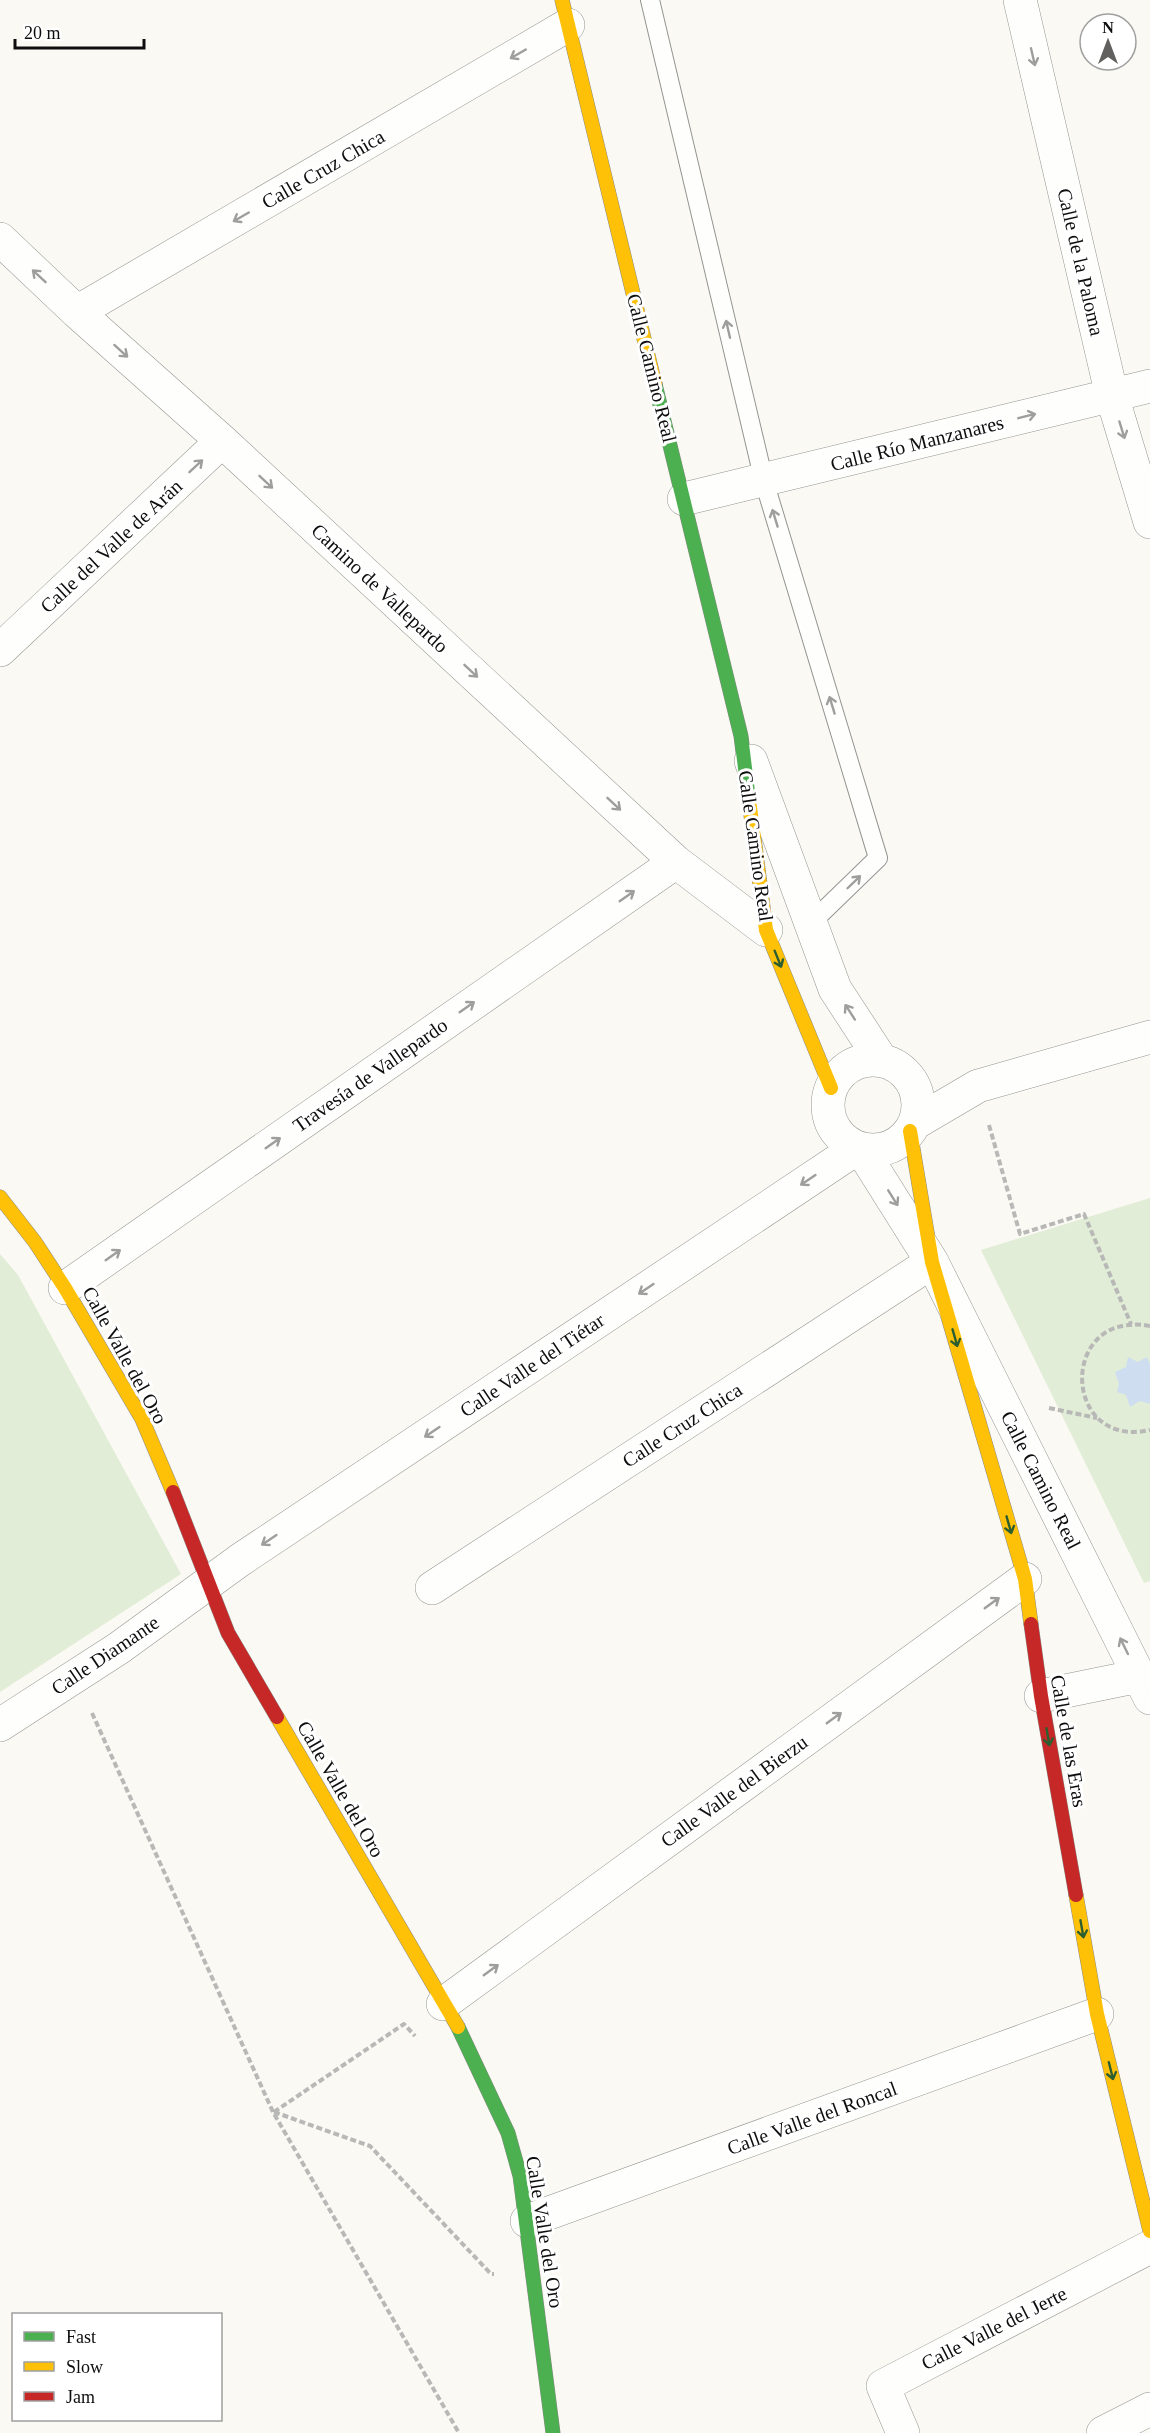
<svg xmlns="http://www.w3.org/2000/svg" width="1150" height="2433" font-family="Georgia,serif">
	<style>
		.green { fill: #e1edd6 }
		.water { fill: #cedef0 }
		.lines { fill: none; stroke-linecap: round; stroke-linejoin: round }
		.lane-casing { stroke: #949491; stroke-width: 20 }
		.street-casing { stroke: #949491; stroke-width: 34 }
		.fast-casing { stroke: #8b8a88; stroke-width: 15 }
		.slow-casing { stroke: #8b8a88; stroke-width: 15 }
		.jam-casing { stroke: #8b8a88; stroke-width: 15 }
		.path { stroke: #b8b8b7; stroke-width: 4; stroke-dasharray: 6 3; stroke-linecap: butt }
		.lane { stroke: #fefefd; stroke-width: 18 }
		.street { stroke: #fefefd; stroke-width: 33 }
		.fast { stroke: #4caf50; stroke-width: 14 }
		.slow { stroke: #ffc107; stroke-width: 14 }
		.jam { stroke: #c62828; stroke-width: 14 }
		.oneway { stroke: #9e9e9d }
		.oneway2 { stroke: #2d5e2f }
		.labels { text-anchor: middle; stroke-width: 6; stroke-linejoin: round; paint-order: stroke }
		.street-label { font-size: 20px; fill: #0e0e0e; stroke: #fff }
	</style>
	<rect width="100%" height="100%" fill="#faf9f3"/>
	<path class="green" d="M1150 1198V1581L1144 1583 981 1250Z
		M0 1254 18 1275 181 1574 0 1692Z"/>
	<path class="water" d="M1128 1357 1138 1362 1147 1357 1150 1364V1404L1140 1401 1130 1407 1126 1395 1117 1392 1119 1384 1115 1372 1126 1367Z"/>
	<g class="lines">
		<defs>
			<path id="lane" d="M650 0 764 481 878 858 811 923"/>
			<path id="street" d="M1020 0 1112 396 1150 522
				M0 239 77 312 222 441 676 862 766 930
				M77 312 568 25
				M684 499 1150 386
				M0 650 222 441
				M751 761 835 989 882 1061
				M828 1105a45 45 0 1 1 90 0a45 45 0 1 1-90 0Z
				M915 1123 978 1086 1150 1037
				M861 1149 932 1262 1150 1698
				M65 1288 676 862
				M432 1588 932 1262
				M1041 1696 1139 1676
				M0 1725 119 1648 240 1560 857 1148
				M443 2004 1025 1579
				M527 2221 1097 2014
				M903 2433 883 2386 1150 2247
				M1103 2433 1150 2409"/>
			<path id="fast" d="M655 384 741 736 749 800
				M458 2027 508 2133 520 2176 553 2433"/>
			<path id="slow" d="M562 0 655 384
				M749 800 766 930 831 1088
				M910 1131 932 1262 1025 1579 1031 1624
				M0 1197 35 1242 65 1288 142 1419 173 1492
				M277 1717 458 2027
				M1076 1895 1097 2014 1150 2231"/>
			<path id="jam" d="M173 1492 228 1633 277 1717
				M1031 1624 1041 1696 1076 1895"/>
		</defs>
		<use href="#lane" class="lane-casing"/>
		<use href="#street" class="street-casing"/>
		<use href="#fast" class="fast-casing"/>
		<use href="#slow" class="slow-casing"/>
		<use href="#jam" class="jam-casing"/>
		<path class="path" d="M989 1125 1020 1234 1084 1214 1131 1324
			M1150 1326C1058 1309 1061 1450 1150 1430
			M1049 1408 1097 1418
			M92 1713 273 2112 459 2433
			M274 2112 370 2146 491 2274H494
			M274 2112 404 2024 415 2036"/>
		<use href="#lane" class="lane"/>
		<use href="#street" class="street"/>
		<use href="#fast" class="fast"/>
		<use href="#slow" class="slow"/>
		<use href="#jam" class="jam"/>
	</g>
	<defs><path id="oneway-shaft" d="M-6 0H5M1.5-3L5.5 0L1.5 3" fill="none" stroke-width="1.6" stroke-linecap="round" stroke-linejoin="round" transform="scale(1.5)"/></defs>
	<g class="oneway">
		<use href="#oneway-shaft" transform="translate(518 54) rotate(150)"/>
		<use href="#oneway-shaft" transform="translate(1033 57) rotate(77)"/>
		<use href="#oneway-shaft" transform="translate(241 217) rotate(150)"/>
		<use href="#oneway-shaft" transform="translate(39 276) rotate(-137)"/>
		<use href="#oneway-shaft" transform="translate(728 329) rotate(-103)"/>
		<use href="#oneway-shaft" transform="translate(121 351) rotate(42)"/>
		<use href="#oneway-shaft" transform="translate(1027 416) rotate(-14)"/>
		<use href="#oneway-shaft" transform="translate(1122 430) rotate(73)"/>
		<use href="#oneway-shaft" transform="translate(196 466) rotate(-43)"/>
		<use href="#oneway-shaft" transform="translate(266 482) rotate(43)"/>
		<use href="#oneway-shaft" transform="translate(775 518) rotate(-107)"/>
		<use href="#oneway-shaft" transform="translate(471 671) rotate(43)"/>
		<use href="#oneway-shaft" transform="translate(832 705) rotate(-107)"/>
		<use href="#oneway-shaft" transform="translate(614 804) rotate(43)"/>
		<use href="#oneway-shaft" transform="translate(854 882) rotate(-44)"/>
		<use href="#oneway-shaft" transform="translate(627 896) rotate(-35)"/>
		<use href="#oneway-shaft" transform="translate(467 1007) rotate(-35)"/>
		<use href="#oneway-shaft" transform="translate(850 1012) rotate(-123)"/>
		<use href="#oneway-shaft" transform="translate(273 1143) rotate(-35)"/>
		<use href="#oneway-shaft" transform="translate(808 1180) rotate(146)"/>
		<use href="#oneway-shaft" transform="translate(893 1198) rotate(58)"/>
		<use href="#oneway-shaft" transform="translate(113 1255) rotate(-35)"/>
		<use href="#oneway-shaft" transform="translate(646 1289) rotate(146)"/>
		<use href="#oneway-shaft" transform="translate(432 1432) rotate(146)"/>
		<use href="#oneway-shaft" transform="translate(269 1540) rotate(146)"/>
		<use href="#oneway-shaft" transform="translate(992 1603) rotate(-36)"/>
		<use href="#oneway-shaft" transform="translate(1124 1646) rotate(-116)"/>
		<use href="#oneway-shaft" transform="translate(834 1718) rotate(-36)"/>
		<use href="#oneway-shaft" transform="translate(491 1970) rotate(-36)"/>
	</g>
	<g class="oneway2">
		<use href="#oneway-shaft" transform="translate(778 959) rotate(68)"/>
		<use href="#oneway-shaft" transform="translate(955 1338) rotate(74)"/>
		<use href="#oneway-shaft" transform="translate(1009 1525) rotate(74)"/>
		<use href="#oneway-shaft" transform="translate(1048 1737) rotate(80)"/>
		<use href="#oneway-shaft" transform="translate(1082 1929) rotate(80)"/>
		<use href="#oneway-shaft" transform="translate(1111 2071) rotate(76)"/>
	</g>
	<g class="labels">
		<g class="street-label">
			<text transform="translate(323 169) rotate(-30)" y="7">Calle Cruz Chica</text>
			<text transform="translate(1081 262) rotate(77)" y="7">Calle de la Paloma</text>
			<text transform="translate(652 368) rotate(76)" y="7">Calle Camino Real</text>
			<text transform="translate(917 443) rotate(-14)" y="7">Calle Río Manzanares</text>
			<text transform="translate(111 546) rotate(-43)" y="7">Calle del Valle de Arán</text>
			<text transform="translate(380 588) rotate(43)" y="7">Camino de Vallepardo</text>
			<text transform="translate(756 846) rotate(82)" y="7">Calle Camino Real</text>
			<text transform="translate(370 1075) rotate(-35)" y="7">Travesía de Vallepardo</text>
			<text transform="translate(125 1355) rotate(61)" y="7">Calle Valle del Oro</text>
			<text transform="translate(532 1365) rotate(-34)" y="7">Calle Valle del Tiétar</text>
			<text transform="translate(682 1425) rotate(-33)" y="7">Calle Cruz Chica</text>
			<text transform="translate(1041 1480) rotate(63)" y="7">Calle Camino Real</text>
			<text transform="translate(105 1655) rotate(-34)" y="7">Calle Diamante</text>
			<text transform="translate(1069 1741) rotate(80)" y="7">Calle de las Eras</text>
			<text transform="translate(341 1789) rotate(60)" y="7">Calle Valle del Oro</text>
			<text transform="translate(734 1791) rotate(-36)" y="7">Calle Valle del Bierzu</text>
			<text transform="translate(812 2118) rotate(-20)" y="7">Calle Valle del Roncal</text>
			<text transform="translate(545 2232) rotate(81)" y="7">Calle Valle del Oro</text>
			<text transform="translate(994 2328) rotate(-27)" y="7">Calle Valle del Jerte</text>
		</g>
	</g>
	<rect x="12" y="2313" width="210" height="108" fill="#ffffff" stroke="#9f9f9f" stroke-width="1.5"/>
	<rect x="24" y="2332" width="30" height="9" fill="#4caf50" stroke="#9f9f9f" stroke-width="1.5"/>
	<text x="66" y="2343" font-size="18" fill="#0e0e0e">Fast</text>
	<rect x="24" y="2362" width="30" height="9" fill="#ffc107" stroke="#9f9f9f" stroke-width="1.5"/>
	<text x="66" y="2373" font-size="18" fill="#0e0e0e">Slow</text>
	<rect x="24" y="2392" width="30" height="9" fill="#c62828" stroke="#9f9f9f" stroke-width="1.5"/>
	<text x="66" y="2403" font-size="18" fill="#0e0e0e">Jam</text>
	<g transform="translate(1108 42)"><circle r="28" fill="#ffffff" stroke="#9f9f9f" stroke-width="1.5"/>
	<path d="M0-4.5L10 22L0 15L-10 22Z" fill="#61605e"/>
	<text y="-9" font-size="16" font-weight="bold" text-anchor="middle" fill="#0e0e0e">N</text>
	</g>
	<path d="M15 39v9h129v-9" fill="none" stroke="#0e0e0e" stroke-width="3"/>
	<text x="24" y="39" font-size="18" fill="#0e0e0e" stroke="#ffffff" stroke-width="4.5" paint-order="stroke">20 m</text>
</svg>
